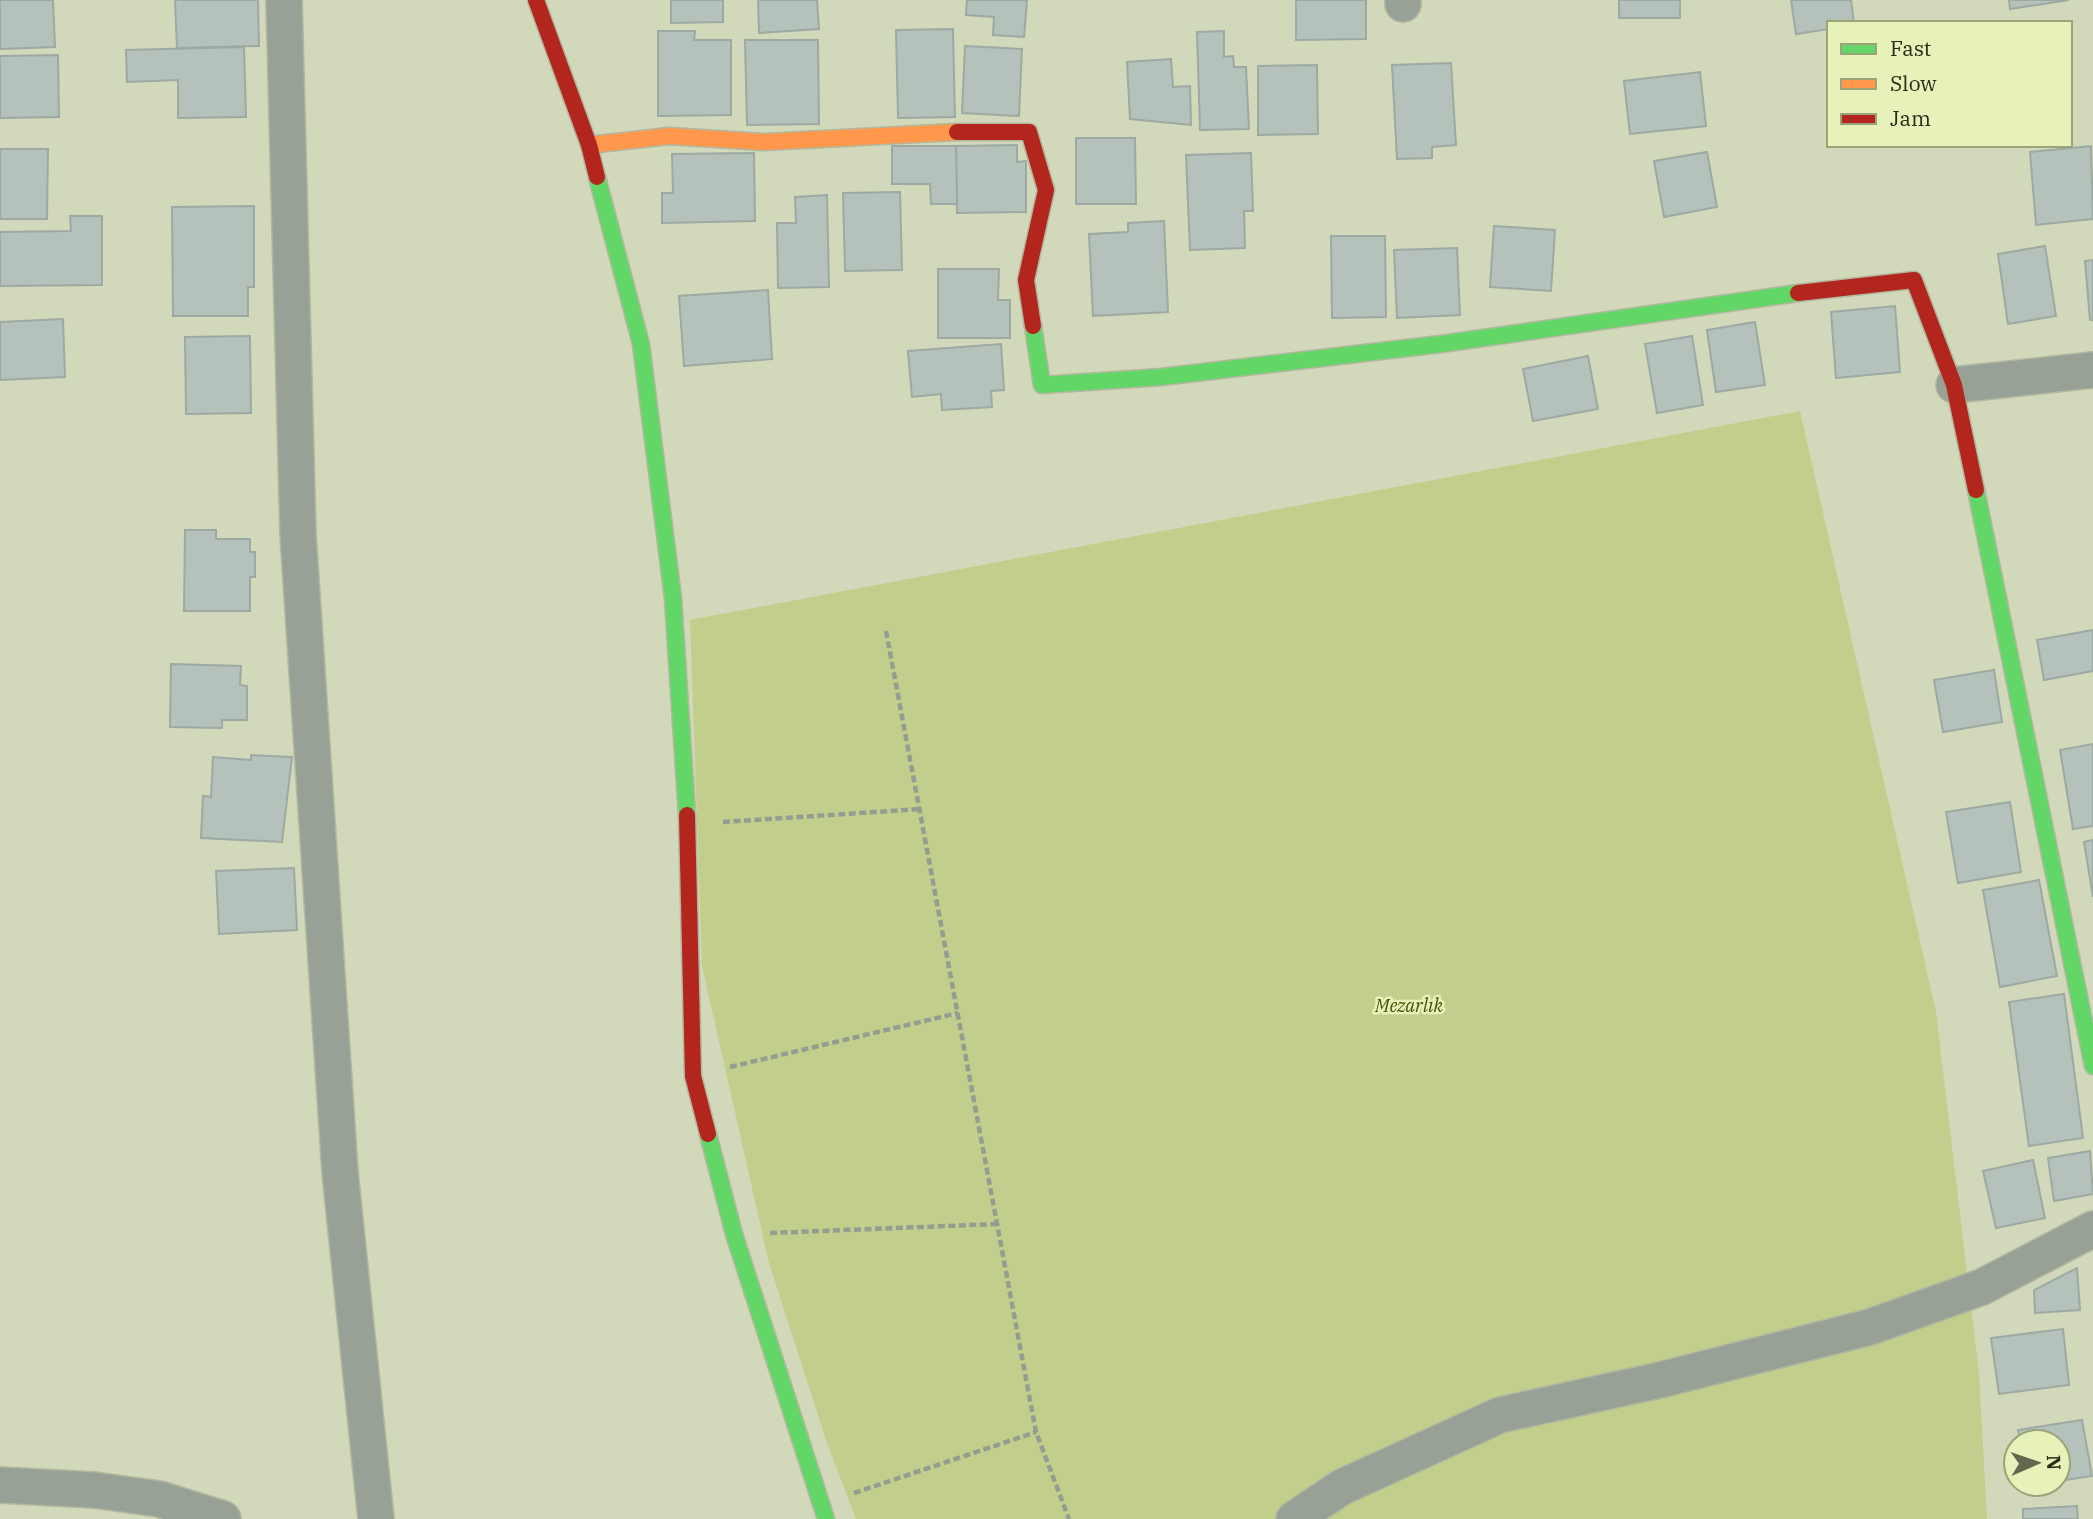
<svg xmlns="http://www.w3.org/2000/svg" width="2093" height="1519" viewBox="0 0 2093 1519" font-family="'IBM Plex Serif',serif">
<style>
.green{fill:#c2ce8b}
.building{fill:#b5c2bb;stroke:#9da9a2;stroke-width:2}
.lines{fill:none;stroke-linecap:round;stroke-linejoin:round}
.street-casing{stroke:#b2b79f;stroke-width:38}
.fast-casing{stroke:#b2b79f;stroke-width:19}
.slow-casing{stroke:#b2b79f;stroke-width:19}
.jam-casing{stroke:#b2b79f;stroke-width:19}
.path{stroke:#969c90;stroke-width:4.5;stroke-dasharray:7 3.5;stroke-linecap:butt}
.street{stroke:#98a196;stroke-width:35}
.fast{stroke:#63d668;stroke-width:16}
.slow{stroke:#ff974d;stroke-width:16}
.jam{stroke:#b3261e;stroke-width:16}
.labels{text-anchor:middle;stroke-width:5;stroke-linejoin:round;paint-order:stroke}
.park-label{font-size:18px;font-style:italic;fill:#475000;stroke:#e7f2ba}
</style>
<rect width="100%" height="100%" fill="#d2d8ba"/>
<!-- green -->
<polygon class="green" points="1800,411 1936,1012 1979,1374 1987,1519 856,1519 827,1443 769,1263 702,966 690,620"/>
<!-- building -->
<g class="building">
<polygon points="0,0 53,0 55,47 0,49"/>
<polygon points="175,0 258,0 259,46 177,48"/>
<polygon points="671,0 723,0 723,22 671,23"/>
<polygon points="758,0 817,0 819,29 759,33"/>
<polygon points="967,0 1027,0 1024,37 993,35 994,17 966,15"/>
<polygon points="1296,0 1366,0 1366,39 1296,40"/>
<rect x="1619" y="0" width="61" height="18"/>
<polygon points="1791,0 1851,0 1854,23 1829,23 1829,29 1796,34"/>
<polygon points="2009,0 2069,0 2010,9"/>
<polygon points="953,29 955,117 898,118 896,30"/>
<polygon points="658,31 695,31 694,40 731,40 731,115 658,116"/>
<polygon points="1224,31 1224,57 1233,56 1234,67 1246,67 1249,129 1200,130 1197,32"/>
<polygon points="745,40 818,40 819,124 747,125"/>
<polygon points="965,46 1022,49 1019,116 962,113"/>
<polygon points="244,47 246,117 178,118 178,80 127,82 126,50"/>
<polygon points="58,55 59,117 0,118 0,56"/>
<polygon points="1171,59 1173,87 1190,86 1191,125 1130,119 1127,62"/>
<polygon points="1451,63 1456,145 1432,147 1432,158 1397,159 1392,65"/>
<polygon points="1317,65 1318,134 1258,135 1258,66"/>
<polygon points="1700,72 1706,126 1630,134 1624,81"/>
<polygon points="1076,138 1135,138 1136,204 1076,204"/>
<polygon points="1017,145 1017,162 1026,161 1026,212 957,213 956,146"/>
<polygon points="892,146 956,146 957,204 931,204 930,184 892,184"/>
<polygon points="2091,146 2093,219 2036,225 2030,152"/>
<polygon points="0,149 48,149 47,219 0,219"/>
<polygon points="1707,152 1717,207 1664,217 1654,161"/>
<polygon points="754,153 755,221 662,223 662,193 673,193 672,154"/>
<polygon points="1251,153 1253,211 1244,211 1245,248 1190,250 1186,155"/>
<polygon points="900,192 902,270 845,271 843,193"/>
<polygon points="827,195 829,287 778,288 777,223 796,223 795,197"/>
<polygon points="254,206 254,287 248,287 248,316 173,316 172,207"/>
<polygon points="70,216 102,216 102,285 0,286 0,232 71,231"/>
<polygon points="1164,221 1168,312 1093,316 1089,234 1128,232 1128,223"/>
<polygon points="1494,226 1555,230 1551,291 1490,287"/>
<polygon points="1331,236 1385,236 1386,317 1332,318"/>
<polygon points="2045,246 2056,316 2008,324 1998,254"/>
<polygon points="1457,248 1460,315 1397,318 1394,250"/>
<polygon points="2093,260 2093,320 2090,320 2085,261"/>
<polygon points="938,269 999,269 998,300 1010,300 1010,338 938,338"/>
<polygon points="768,290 772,359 684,366 679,296"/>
<polygon points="1895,306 1900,372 1836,378 1831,312"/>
<polygon points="63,319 65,377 0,380 0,322"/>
<polygon points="1755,322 1765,385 1716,392 1707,330"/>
<polygon points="250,336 251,413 186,414 185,337"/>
<polygon points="1692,336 1703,405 1657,413 1645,344"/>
<polygon points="1001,344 1004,390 991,391 992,407 942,410 941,394 912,397 908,351"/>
<polygon points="1588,356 1598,409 1533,421 1523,369"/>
<polygon points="185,530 216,530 216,539 250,539 250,552 255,552 255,577 250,577 250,611 184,611"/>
<polygon points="2093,630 2093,671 2044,680 2037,640"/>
<polygon points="171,664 241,666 240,685 247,686 247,720 222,720 222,728 170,727"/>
<polygon points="1994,670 2002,722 1943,732 1934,680"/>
<polygon points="2093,744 2093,826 2073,829 2060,750"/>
<polygon points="251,755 292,757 282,842 201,838 203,796 211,797 213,757 251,760"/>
<polygon points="2010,802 2021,872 1958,883 1946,812"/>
<polygon points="2093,840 2093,897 2084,842"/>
<polygon points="294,868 297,930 219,934 216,871"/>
<polygon points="2039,880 2057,976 2000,987 1983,890"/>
<polygon points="2064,994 2083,1138 2029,1146 2009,1002"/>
<polygon points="2090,1151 2093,1194 2054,1201 2048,1158"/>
<polygon points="2033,1160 2045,1218 1996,1228 1983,1171"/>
<polygon points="2077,1268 2080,1310 2035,1313 2034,1290"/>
<polygon points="2063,1329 2069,1385 1999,1394 1991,1338"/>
<polygon points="2082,1420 2092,1476 2058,1481 2058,1442 2020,1442 2018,1430"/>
<polygon points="2077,1506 2078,1519 2023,1519 2023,1509"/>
</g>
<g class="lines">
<!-- street casing -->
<g class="street-casing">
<g id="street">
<polyline points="284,0 298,534 340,1172 376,1519"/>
<polyline points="1403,4 1403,0"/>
<polyline points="1954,385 2093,370"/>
<polyline points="0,1485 94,1490 159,1499 223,1519"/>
<polyline points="1294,1519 1342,1487 1500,1415 1660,1380 1870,1327 1982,1287 2093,1229"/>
</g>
</g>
<!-- fast casing -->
<g class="fast-casing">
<g id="fast">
<polyline points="597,177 641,344 673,598 687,815"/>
<polyline points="1033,326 1042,385 1161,377 1441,344 1798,293"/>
<polyline points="1976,490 2093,1066"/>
<polyline points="708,1134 734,1234 826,1519"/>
</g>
</g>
<!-- slow casing -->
<g class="slow-casing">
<polyline id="slow" points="589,145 669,136 765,142 957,132"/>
</g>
<!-- jam casing -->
<g class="jam-casing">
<g id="jam">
<polyline points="536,0 589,145 597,177"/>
<polyline points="957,132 1029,132 1046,190 1026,280 1033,326"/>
<polyline points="1798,293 1914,280 1954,385 1976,490"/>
<polyline points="687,815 693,1076 708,1134"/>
</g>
</g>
<!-- path -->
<g class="path">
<polyline points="886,631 1036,1432 1069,1519"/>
<polyline points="723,822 921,809"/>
<polyline points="730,1067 958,1013"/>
<polyline points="770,1233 997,1224"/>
<polyline points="854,1493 1036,1432"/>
</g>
<!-- street -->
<use href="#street" class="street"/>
<!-- fast -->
<use href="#fast" class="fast"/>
<!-- slow -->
<use href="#slow" class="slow"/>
<!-- jam -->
<use href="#jam" class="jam"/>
</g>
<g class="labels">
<!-- park labels -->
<g class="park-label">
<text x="1409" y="1012">Mezarlık</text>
</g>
</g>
<!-- legend -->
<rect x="1827" y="21" width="245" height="126" fill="#e7f2ba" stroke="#9ba378" stroke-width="2"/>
<rect x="1841" y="44" width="35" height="10" fill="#63d668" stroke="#9ba378" stroke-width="2"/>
<text x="1890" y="56" font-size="21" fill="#282c16">Fast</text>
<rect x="1841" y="79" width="35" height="10" fill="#ff974d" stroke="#9ba378" stroke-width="2"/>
<text x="1890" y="91" font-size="21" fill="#282c16">Slow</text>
<rect x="1841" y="114" width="35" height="10" fill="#b3261e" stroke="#9ba378" stroke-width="2"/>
<text x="1890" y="126" font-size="21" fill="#282c16">Jam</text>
<!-- north arrow -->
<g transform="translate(2037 1463) rotate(88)"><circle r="33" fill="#e7f2ba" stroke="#9ba378" stroke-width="2"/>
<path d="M0-5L12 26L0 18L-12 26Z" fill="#64684f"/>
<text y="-10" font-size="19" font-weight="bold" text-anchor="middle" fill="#282c16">N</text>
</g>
</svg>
